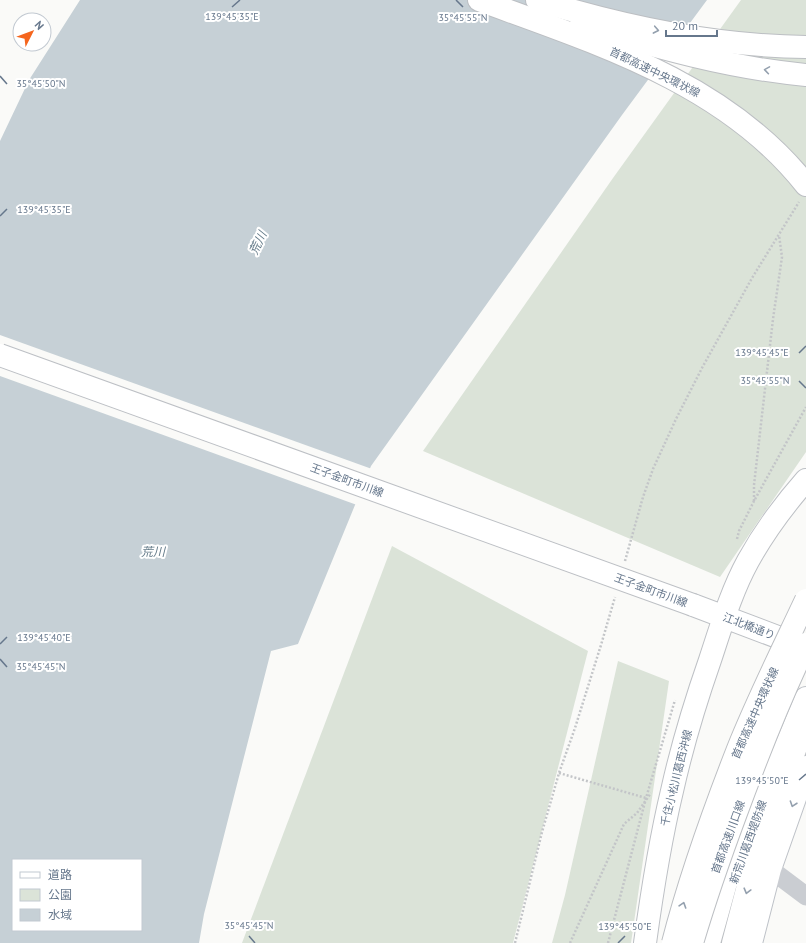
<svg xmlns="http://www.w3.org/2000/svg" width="806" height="943" viewBox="0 0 806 943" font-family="'PT Sans','Noto Sans JP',sans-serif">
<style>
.green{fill:#dbe3d8}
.water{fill:#c6d0d6;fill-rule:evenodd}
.pier{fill:#fafaf8}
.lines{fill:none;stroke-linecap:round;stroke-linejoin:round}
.secondary-casing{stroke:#bec2c8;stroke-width:24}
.primary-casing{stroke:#bdc0c5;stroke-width:24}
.highway-casing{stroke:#bcbfc3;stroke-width:24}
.path{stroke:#c3c5c8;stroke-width:2.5;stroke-dasharray:2 2;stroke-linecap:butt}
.street{stroke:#cacdd2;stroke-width:19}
.secondary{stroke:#fff;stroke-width:22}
.primary{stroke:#fff;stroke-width:22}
.highway{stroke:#fff;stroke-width:22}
.primary-bridge-casing{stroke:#bdc0c5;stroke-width:24;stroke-linecap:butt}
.highway-bridge-casing{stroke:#bcbfc3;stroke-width:24;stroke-linecap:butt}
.primary-bridge{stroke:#fff;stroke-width:22}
.highway-bridge{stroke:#fff;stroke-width:22}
.oneway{stroke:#94a0ae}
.ticks{fill:none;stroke:#66778c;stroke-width:1.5}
.labels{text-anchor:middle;stroke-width:4;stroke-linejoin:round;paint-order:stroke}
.street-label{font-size:11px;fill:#66778c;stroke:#fff}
.water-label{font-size:12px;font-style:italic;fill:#627987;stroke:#fff}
.ticks-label{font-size:10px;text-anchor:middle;fill:#66778c;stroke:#fff;stroke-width:4;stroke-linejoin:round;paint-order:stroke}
</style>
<rect width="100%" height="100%" fill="#fafaf8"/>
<!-- green -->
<g class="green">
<polygon points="741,0 806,0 806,452 720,577 423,451 613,178"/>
<polygon points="392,546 588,651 513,943 242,943"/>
<polygon points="618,661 669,681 631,943 552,943 565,895"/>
</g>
<!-- water -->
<path class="water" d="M80,0h627l-85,115 -251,351 -73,178 -27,7 -67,263 -5,29h-199v-802l29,-61zM13,860h128v70h-128z"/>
<!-- pier -->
<polygon class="pier" points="0,335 372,469 357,505 0,376"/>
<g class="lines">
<!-- secondary casing -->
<g class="secondary-casing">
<g id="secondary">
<polyline points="757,815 806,698"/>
<polyline points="751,943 770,869 806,767"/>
</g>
</g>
<!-- primary casing -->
<g class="primary-casing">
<g id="primary">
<polyline points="693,605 804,647"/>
<path d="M645,943c7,-51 15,-102 27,-152 10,-45 23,-88 38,-131 11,-33 21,-68 38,-99 16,-29 36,-56 58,-81"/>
</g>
</g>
<!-- highway casing -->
<g class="highway-casing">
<g id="highway">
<path d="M479,0c117,43 247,83 327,185"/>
<path d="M537,0c87,27 178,46 269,47"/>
<path d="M581,24c73,23 149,44 225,51"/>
<polyline points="709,943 734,854 758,783"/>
<polyline points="733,943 754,863 781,785 806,722"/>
</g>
</g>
<!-- path -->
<g class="path">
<polyline points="754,501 754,485 773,319 782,257 779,235"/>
<polyline points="737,539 739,531 754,501 806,407"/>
<polyline points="625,561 643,497 653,469 676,419 702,368 752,278 799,202"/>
<polyline points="559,773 646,798"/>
<polyline points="515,943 542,832 559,773 575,728 601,645 615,597"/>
<polyline points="570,943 624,824 637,813 651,793"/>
<polyline points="608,943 646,798 675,700"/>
</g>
<!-- street -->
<polyline class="street" points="770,869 806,896"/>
<!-- secondary -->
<use href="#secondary" class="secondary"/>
<!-- primary -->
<use href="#primary" class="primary"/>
<!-- highway -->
<use href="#highway" class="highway"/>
<!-- primary-bridge casing -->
<g class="primary-bridge-casing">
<polyline id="primary-bridge" points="0,355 693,605"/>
</g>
<!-- highway-bridge casing -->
<g class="highway-bridge-casing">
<g id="highway-bridge">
<path d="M673,943c17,-66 40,-130 65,-194 20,-50 45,-100 68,-149"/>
<path d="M692,943c13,-44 28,-87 44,-130 21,-57 43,-114 70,-169"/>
</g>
</g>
<!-- primary-bridge -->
<use href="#primary-bridge" class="primary-bridge"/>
<!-- highway-bridge -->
<use href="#highway-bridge" class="highway-bridge"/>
</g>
<!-- one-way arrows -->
<defs><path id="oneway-chevron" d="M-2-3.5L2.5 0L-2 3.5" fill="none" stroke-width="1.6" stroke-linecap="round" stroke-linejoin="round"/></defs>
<g class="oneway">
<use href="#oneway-chevron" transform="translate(656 30) rotate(11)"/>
<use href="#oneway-chevron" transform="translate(767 70) rotate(-171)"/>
<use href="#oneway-chevron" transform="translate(793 804) rotate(109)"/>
<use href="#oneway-chevron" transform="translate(747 891) rotate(105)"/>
<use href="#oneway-chevron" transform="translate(683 905) rotate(-72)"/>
</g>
<!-- ticks -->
<path class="ticks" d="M456,0l7,7M232,7l8,-7M0,76l7,8M0,216l7,-7M799,353l7,-7M799,381l7,7M0,644l7,-7M0,659l7,8M799,780l7,-6M249,936l6,7M618,943l7,-7"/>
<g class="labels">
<!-- street labels -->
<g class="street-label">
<text transform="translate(655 72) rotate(26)" y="4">首都高速中央環状線</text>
<text transform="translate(347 480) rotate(20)" y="4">王子金町市川線</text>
<text transform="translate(651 590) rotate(20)" y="4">王子金町市川線</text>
<text transform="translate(749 626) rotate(21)" y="4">江北橋通り</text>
<text transform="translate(755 713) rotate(-66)" y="4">首都高速中央環状線</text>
<text transform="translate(676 778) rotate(-76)" y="4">千住小松川葛西沖線</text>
<text transform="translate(728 837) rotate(-70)" y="4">首都高速川口線</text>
<text transform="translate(748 842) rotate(-70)" y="4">新荒川葛西堤防線</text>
</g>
<!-- water labels -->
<g class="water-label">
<text transform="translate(258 243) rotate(-65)" y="4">荒川</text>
<text x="153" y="556">荒川</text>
</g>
</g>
<g class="ticks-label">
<text x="232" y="20">139°45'35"E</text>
<text x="463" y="21">35°45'55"N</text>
<text x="41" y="87">35°45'50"N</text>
<text x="44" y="213">139°45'35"E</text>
<text x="762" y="356">139°45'45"E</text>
<text x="765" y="384">35°45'55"N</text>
<text x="44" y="641">139°45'40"E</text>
<text x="41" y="670">35°45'45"N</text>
<text x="762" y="784">139°45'50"E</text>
<text x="249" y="929">35°45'45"N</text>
<text x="625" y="930">139°45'50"E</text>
</g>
<!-- legend -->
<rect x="12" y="859" width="130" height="72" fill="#ffffff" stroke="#c2c9d1"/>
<rect x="20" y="872" width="20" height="6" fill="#ffffff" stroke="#c2c9d1"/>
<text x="48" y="879" font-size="12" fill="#66778c">道路</text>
<rect x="20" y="889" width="20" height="12" fill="#dbe3d8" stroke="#c2c9d1"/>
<text x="48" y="899" font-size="12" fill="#66778c">公園</text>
<rect x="20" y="909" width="20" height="12" fill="#c6d0d6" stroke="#c2c9d1"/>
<text x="48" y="919" font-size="12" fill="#66778c">水域</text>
<!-- north arrow -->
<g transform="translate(32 32) rotate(48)"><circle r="19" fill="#ffffff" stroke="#c2c9d1"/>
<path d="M0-3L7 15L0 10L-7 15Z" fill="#f5651d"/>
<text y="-6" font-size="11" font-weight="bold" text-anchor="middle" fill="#66778c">N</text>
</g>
<!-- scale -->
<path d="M666 30v6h51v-6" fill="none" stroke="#66778c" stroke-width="2"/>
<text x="672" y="30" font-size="12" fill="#66778c" stroke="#ffffff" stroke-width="3" paint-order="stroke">20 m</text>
</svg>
